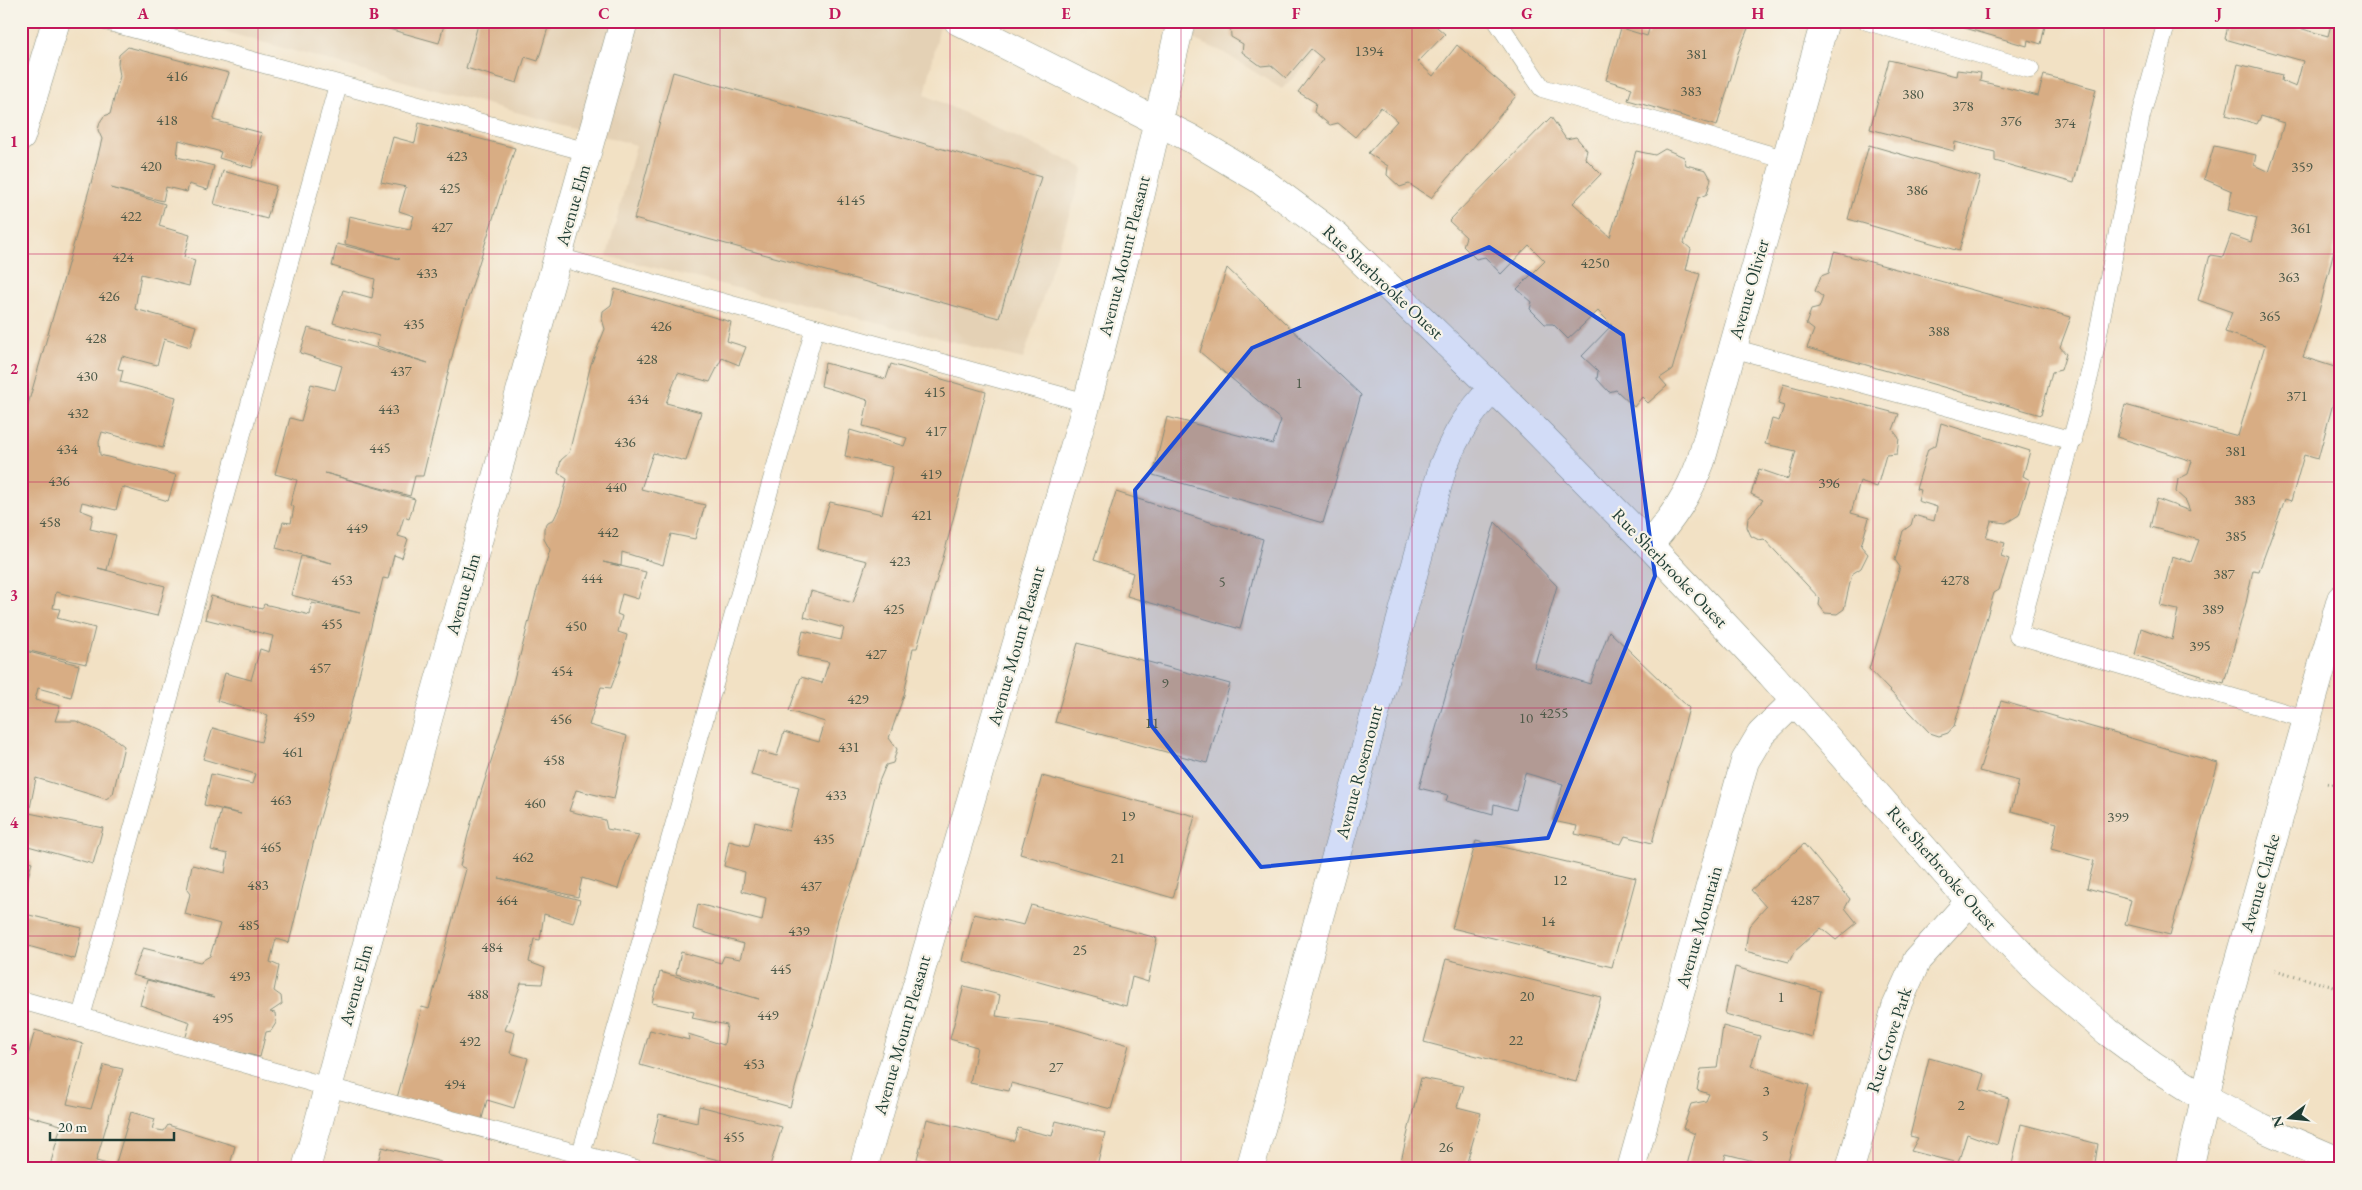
<svg xmlns="http://www.w3.org/2000/svg" width="2362" height="1190" viewBox="0 0 2362 1190" font-family="'EB Garamond',serif">
<style>
.built{fill:#e4d1b5}
.building{fill:#d8ad84}
.lines{fill:none;stroke-linecap:round;stroke-linejoin:round}
.lane-casing{stroke:#888f7c;stroke-width:19}
.street-casing{stroke:#888f7c;stroke-width:29}
.primary-casing{stroke:#888f7c;stroke-width:29}
.path{stroke:#888f7c;stroke-width:3;stroke-dasharray:1 4;stroke-linecap:butt}
.lane{stroke:#fff;stroke-width:18}
.street{stroke:#fff;stroke-width:28}
.primary{stroke:#fff;stroke-width:28}
.marked{fill:#1d4ed8;fill-opacity:0.2;stroke:#1d4ed8;stroke-width:4;stroke-linejoin:round}
.grid{fill:none;stroke:#c2185b;stroke-width:1;stroke-opacity:0.55}
.labels{text-anchor:middle;stroke-width:4.5;stroke-linejoin:round;paint-order:stroke}
.number-label{font-size:15px;fill:#4d5948}
.street-label{font-size:18px;fill:#1f3d34;stroke:#f7f3e8}
.neatline{fill:none;stroke:#c2185b;stroke-width:2}
.grid-label{font-size:16px;text-anchor:middle;font-weight:bold;fill:#c2185b}
</style>
<rect width="100%" height="100%" fill="#f7f3e8"/>
<filter id="ink" filterUnits="userSpaceOnUse"><feTurbulence type="fractalNoise" baseFrequency=".02" numOctaves="2"/><feDisplacementMap in="SourceGraphic" scale="10" xChannelSelector="R" yChannelSelector="G"/><feConvolveMatrix kernelMatrix="1 2 1 2 8 2 1 2 1" color-interpolation-filters="sRGB"/></filter>
<filter id="wash" filterUnits="userSpaceOnUse"><feTurbulence type="fractalNoise" baseFrequency=".0096" numOctaves="4" result="noise"/><feDisplacementMap in="SourceGraphic" scale="20" xChannelSelector="R" yChannelSelector="G"/><feGaussianBlur stdDeviation="1.12" result="paint"/><feColorMatrix in="noise" values="0 0 0 0 0 0 0 0 0 0 0 0 0 0 0 0 0 1.4 0 .05"/><feComposite in="paint" operator="in"/></filter>
<g filter="url(#wash)">
<rect width="100%" height="100%" fill="#f2e1c4"/>
<!-- built -->
<g class="built">
<polygon points="185,21 941,21 925,95 1084,168 1023,359 607,256 636,145"/>
<polygon points="1149,21 1348,21 1282,89 1221,51"/>
</g>
<g id="blocks">
<!-- building -->
<g class="building">
<polygon points="360,21 445,21 439,43"/>
<polygon points="479,21 550,21 538,61 525,57 517,83 466,68"/>
<polygon points="1230,21 1430,21 1445,34 1418,62 1433,76 1457,45 1516,96 1431,198 1409,184 1400,187 1387,175 1388,166 1368,153 1397,121 1381,107 1355,137 1338,123 1330,125 1314,112 1316,103 1298,92 1323,59 1311,49 1286,78 1271,65 1261,66 1242,52 1243,44 1231,37"/>
<polygon points="1636,21 1751,21 1738,53 1717,126 1628,100 1632,88 1606,80 1621,28 1647,36 1650,26"/>
<polygon points="1941,21 2046,21 2041,44 2028,40 2027,46"/>
<polygon points="2229,21 2282,21 2281,23 2328,36 2332,21 2341,21 2341,222 2319,311 2303,357 2341,369 2341,374 2318,459 2304,455 2291,501 2285,499 2259,571 2253,570 2246,603 2224,683 2135,655 2141,628 2172,640 2178,610 2160,606 2172,556 2191,562 2199,540 2150,527 2157,499 2190,511 2186,501 2176,492 2178,479 2188,474 2192,461 2117,437 2125,405 2238,436 2265,345 2225,332 2232,312 2198,300 2210,255 2223,257 2231,235 2251,242 2257,218 2228,210 2232,191 2204,179 2214,146 2256,155 2254,165 2269,172 2277,148 2284,123 2261,116 2257,124 2226,115 2238,64 2282,75 2281,81 2296,87 2303,61 2225,39"/>
<polygon points="128,47 229,73 213,120 262,133 252,168 219,158 221,152 179,140 177,157 214,166 208,190 189,184 187,192 166,187 163,201 111,188 165,204 159,226 190,235 184,257 195,260 189,286 141,274 135,309 196,326 190,347 164,339 157,365 122,356 118,369 123,370 120,382 176,397 163,448 102,432 99,442 100,455 176,475 168,501 122,487 116,510 82,502 80,510 93,515 90,529 116,535 107,570 98,568 165,586 157,616 56,592 53,608 60,609 57,618 95,628 86,664 21,649 21,429 91,183 102,139 98,130 100,122 104,116 110,114 120,76 118,64 119,55"/>
<polygon points="1889,60 1956,76 1957,70 1981,73 1980,81 2038,96 2044,75 2096,89 2074,183 1995,161 1995,152 1955,142 1954,151 1870,129"/>
<polygon points="673,72 1041,177 999,318 634,219"/>
<polygon points="1551,117 1566,139 1576,137 1587,150 1585,158 1601,174 1573,203 1610,237 1636,151 1655,155 1665,149 1684,157 1686,165 1706,170 1711,179 1707,194 1698,198 1684,243 1691,249 1686,270 1700,274 1672,370 1660,378 1667,386 1648,403 1642,397 1634,407 1616,390 1609,392 1597,379 1598,371 1582,356 1612,325 1598,311 1568,339 1553,324 1545,324 1530,309 1532,302 1517,289 1545,261 1529,245 1501,274 1485,257 1476,259 1463,246 1466,237 1449,221"/>
<polygon points="419,123 515,148 460,324 423,476 415,476 410,496 325,473 415,499 409,519 404,517 398,536 408,539 402,558 394,555 388,579 383,578 351,708 316,832 289,943 276,939 270,962 279,966 274,991 281,996 282,1004 270,1012 275,1013 276,1023 271,1031 266,1032 260,1057 185,1040 190,1022 140,1005 147,980 215,997 132,975 143,948 200,962 210,956 220,924 185,914 190,894 187,890 192,865 225,873 228,854 211,850 221,810 241,814 204,805 211,774 252,784 255,774 203,759 213,728 261,742 268,715 217,701 225,673 251,680 260,649 269,652 273,636 205,619 211,596 262,609 264,604 310,615 312,603 360,613 291,595 301,556 332,563 276,548 283,522 291,523 294,507 290,505 297,480 275,474 290,418 301,421 311,384 335,390 342,366 300,353 308,328 428,363 377,346 379,336 333,323 343,290 372,298 375,279 332,266 337,244 400,259 345,244 349,216 410,229 414,216 399,211 406,187 381,182 393,137 415,143"/>
<polygon points="1869,145 1980,177 1959,251 1848,219"/>
<polygon points="223,171 276,186 267,219 214,204"/>
<polygon points="1834,252 2071,317 2060,347 2066,354 2061,370 2052,372 2041,415 1807,348 1814,330 1806,324 1811,310 1819,308 1823,297 1815,291 1821,276 1829,273"/>
<polygon points="1227,268 1361,395 1323,523 1153,475 1167,417 1273,444 1281,420 1200,352"/>
<polygon points="615,289 731,322 727,341 746,347 739,365 722,358 710,382 678,373 666,403 701,412 686,461 653,453 641,489 705,505 695,539 671,534 663,565 622,552 621,566 603,562 646,572 638,599 622,594 617,614 622,616 618,632 627,635 620,664 611,688 601,687 589,725 627,736 614,799 576,790 569,811 605,820 607,829 639,835 626,863 618,889 582,878 578,897 499,878 580,900 573,923 544,914 540,940 534,939 529,962 545,968 542,984 521,983 505,1030 515,1033 510,1053 528,1058 514,1108 487,1100 481,1122 397,1098 422,1007 429,1009 466,869 460,866 471,823 501,730 536,593 550,550 544,539 544,528 548,522 554,519 561,504 567,479 558,473 561,460 569,453 591,364 605,329 602,319 603,311 611,305"/>
<polygon points="825,363 886,379 891,364 986,392 943,558 917,648 913,648 904,695 889,738 897,749 893,763 886,765 878,784 855,875 838,919 828,968 790,1107 640,1065 650,1030 689,1040 688,1034 724,1045 727,1025 692,1018 694,1012 652,1003 660,972 759,999 676,974 681,952 721,963 724,956 740,959 744,944 693,929 698,904 762,921 766,898 742,891 745,872 724,866 729,841 749,846 755,822 789,831 799,787 751,775 758,751 777,756 784,732 819,742 825,722 789,711 801,677 822,683 829,662 797,656 803,631 841,640 844,628 804,617 811,591 853,603 867,561 818,549 822,526 830,502 882,514 893,467 845,456 850,430 904,446 907,438 863,426 868,400 821,386"/>
<polygon points="1783,384 1899,414 1893,430 1899,438 1897,454 1886,455 1877,487 1860,481 1851,513 1869,518 1861,546 1868,554 1861,568 1852,574 1844,609 1837,614 1825,613 1819,605 1820,599 1764,539 1759,540 1751,536 1747,527 1748,518 1763,500 1751,494 1759,469 1788,479 1796,451 1765,444 1772,419 1779,421 1784,406 1778,404"/>
<polygon points="1941,423 2030,451 2023,476 2030,480 2019,515 2006,523 1991,521 1986,538 2005,543 2001,556 2009,559 1999,590 1994,593 1954,726 1948,733 1939,736 1930,733 1869,669 1900,567 1895,560 1903,531 1911,525 1914,515 1934,521 1937,507 1918,501 1921,490 1916,489 1928,449 1936,445"/>
<polygon points="1116,492 1263,539 1240,629 1127,596 1133,573 1094,560"/>
<polygon points="1495,522 1557,586 1534,667 1590,684 1609,631 1689,708 1652,843 1625,836 1621,844 1575,834 1577,826 1553,821 1563,784 1525,773 1516,810 1494,804 1493,814 1446,801 1448,795 1419,788"/>
<polygon points="1078,643 1230,684 1207,763 1055,722"/>
<polygon points="21,650 79,665 71,697 38,688 35,700 60,706 55,721 76,721 114,738 124,746 113,794 106,799 36,778 29,813 103,828 93,864 21,844"/>
<polygon points="2001,701 2218,763 2170,935 2125,924 2131,900 2087,888 2094,861 2051,849 2057,823 2011,811 2019,781 1979,771"/>
<polygon points="1042,776 1195,816 1173,898 1020,854"/>
<polygon points="1476,841 1636,878 1612,967 1452,928"/>
<polygon points="1804,844 1850,899 1845,908 1857,923 1836,940 1821,928 1794,952 1789,962 1745,951 1749,926 1766,907 1751,890"/>
<polygon points="21,859 32,862 22,901 21,901"/>
<polygon points="1031,905 1157,938 1148,982 1132,977 1126,1006 963,961 974,914 1024,925"/>
<polygon points="21,913 82,928 75,959 21,944"/>
<polygon points="1446,959 1601,997 1576,1082 1424,1042"/>
<polygon points="1735,967 1821,991 1812,1037 1725,1014"/>
<polygon points="964,986 1000,995 996,1016 1059,1025 1129,1045 1111,1109 1011,1083 1009,1091 970,1083 977,1047 950,1039"/>
<polygon points="1723,1026 1760,1036 1751,1066 1809,1085 1786,1169 1726,1154 1722,1169 1686,1169 1695,1134 1683,1128 1691,1104 1706,1101 1709,1094 1697,1090 1701,1069 1717,1068"/>
<polygon points="21,1030 28,1032 22,1055 21,1054"/>
<polygon points="35,1030 83,1044 67,1104 91,1109 104,1065 123,1069 96,1161 115,1166 131,1112 155,1119 152,1129 164,1131 168,1125 235,1146 229,1169 44,1169 45,1165 50,1166 61,1125 21,1114 21,1081"/>
<polygon points="1929,1058 1985,1074 1980,1090 2009,1098 1997,1145 1967,1134 1958,1163 1911,1151 1918,1138 1910,1136"/>
<polygon points="1421,1078 1464,1086 1457,1107 1481,1113 1467,1162 1473,1163 1472,1169 1399,1169"/>
<polygon points="699,1106 782,1127 769,1169 754,1169 652,1143 659,1114 697,1123"/>
<polygon points="927,1119 1014,1141 1018,1128 1052,1136 1056,1121 1105,1133 1096,1169 956,1169 917,1159"/>
<polygon points="2021,1124 2098,1144 2094,1169 2011,1169"/>
<polygon points="382,1147 441,1162 440,1169 376,1169"/>
</g>
</g>
</g>
<g filter="url(#ink)">
<use href="#blocks" fill-opacity="0" stroke="#888f7c" stroke-width="1"/>
<g class="lines">
<!-- lane casing -->
<g class="lane-casing">
<g id="lane">
<polyline points="106,21 588,152"/>
<polyline points="1497,21 1542,88 1787,160"/>
<polyline points="1867,21 2030,69"/>
<polyline points="2167,21 2141,116 2091,369 2018,635 2306,719"/>
<polyline points="558,257 1087,403"/>
<polyline points="1732,348 2073,441"/>
<polyline points="21,1000 328,1087 636,1169"/>
<polyline points="81,1017 338,85"/>
<polyline points="581,1154 815,328"/>
</g>
</g>
<!-- street casing -->
<g class="street-casing">
<g id="street">
<polyline points="21,137 56,21"/>
<path d="M1649,545c23,-26 40,-51 52,-84l124,-440"/>
<polyline points="306,1169 420,748 624,21"/>
<polyline points="863,1169 1087,403 1138,206 1181,21"/>
<path d="M1250,1169l193,-703c14,-34 25,-51 50,-78"/>
<polyline points="1631,1169 1745,761 1761,734 1795,701"/>
<polyline points="1850,1169 1896,1007 1917,960 1970,901"/>
<polyline points="2189,1169 2225,1009 2341,599"/>
</g>
</g>
<!-- primary casing -->
<g class="primary-casing">
<polyline id="primary" points="958,21 1190,138 1259,179 1337,237 1524,418 1649,545 1771,674 1970,901 2041,975 2108,1032 2153,1065 2205,1098 2260,1127 2341,1162"/>
</g>
<!-- path -->
<g class="path">
<polyline points="2327,783 2341,786"/>
<polyline points="2275,970 2341,989"/>
</g>
<!-- lane -->
<use href="#lane" class="lane"/>
<!-- street -->
<use href="#street" class="street"/>
<!-- primary -->
<use href="#primary" class="primary"/>
</g>
</g>
<!-- marked area -->
<path class="marked" d="M1489,247l134,88 32,241 -107,262 -287,29 -110,-142 -16,-235 117,-142z"/>
<!-- grid -->
<path class="grid" d="M258,21v1148M489,21v1148M720,21v1148M950,21v1148M1181,21v1148M1412,21v1148M1642,21v1148M1873,21v1148M2104,21v1148M21,254h2320M21,482h2320M21,708h2320M21,936h2320"/>
<g class="labels">
<!-- number labels -->
<g class="number-label">
<text x="1369" y="56">1394</text>
<text x="1697" y="59">381</text>
<text x="177" y="81">416</text>
<text x="1691" y="96">383</text>
<text x="1913" y="99">380</text>
<text x="1963" y="111">378</text>
<text x="167" y="125">418</text>
<text x="2011" y="126">376</text>
<text x="2065" y="128">374</text>
<text x="457" y="161">423</text>
<text x="151" y="171">420</text>
<text x="2302" y="172">359</text>
<text x="450" y="193">425</text>
<text x="1917" y="195">386</text>
<text x="851" y="205">4145</text>
<text x="131" y="221">422</text>
<text x="442" y="232">427</text>
<text x="2301" y="233">361</text>
<text x="123" y="262">424</text>
<text x="1595" y="268">4250</text>
<text x="427" y="278">433</text>
<text x="2289" y="282">363</text>
<text x="109" y="301">426</text>
<text x="2270" y="321">365</text>
<text x="414" y="329">435</text>
<text x="661" y="331">426</text>
<text x="1939" y="336">388</text>
<text x="96" y="343">428</text>
<text x="647" y="364">428</text>
<text x="401" y="376">437</text>
<text x="87" y="381">430</text>
<text x="1299" y="388">1</text>
<text x="935" y="397">415</text>
<text x="2297" y="401">371</text>
<text x="638" y="404">434</text>
<text x="389" y="414">443</text>
<text x="78" y="418">432</text>
<text x="936" y="436">417</text>
<text x="625" y="447">436</text>
<text x="380" y="453">445</text>
<text x="67" y="454">434</text>
<text x="2236" y="456">381</text>
<text x="931" y="479">419</text>
<text x="59" y="486">436</text>
<text x="1829" y="488">396</text>
<text x="616" y="492">440</text>
<text x="2245" y="505">383</text>
<text x="922" y="520">421</text>
<text x="50" y="527">458</text>
<text x="357" y="533">449</text>
<text x="608" y="537">442</text>
<text x="2236" y="541">385</text>
<text x="900" y="566">423</text>
<text x="2224" y="579">387</text>
<text x="592" y="583">444</text>
<text x="342" y="585">453</text>
<text x="1955" y="585">4278</text>
<text x="1222" y="587">5</text>
<text x="894" y="614">425</text>
<text x="2213" y="614">389</text>
<text x="332" y="629">455</text>
<text x="576" y="631">450</text>
<text x="2200" y="651">395</text>
<text x="876" y="659">427</text>
<text x="320" y="673">457</text>
<text x="562" y="676">454</text>
<text x="1165" y="688">9</text>
<text x="858" y="704">429</text>
<text x="1554" y="718">4255</text>
<text x="304" y="722">459</text>
<text x="1526" y="723">10</text>
<text x="561" y="724">456</text>
<text x="1152" y="728">11</text>
<text x="849" y="752">431</text>
<text x="293" y="757">461</text>
<text x="554" y="765">458</text>
<text x="836" y="800">433</text>
<text x="281" y="805">463</text>
<text x="535" y="808">460</text>
<text x="1128" y="821">19</text>
<text x="2118" y="822">399</text>
<text x="824" y="844">435</text>
<text x="271" y="852">465</text>
<text x="523" y="862">462</text>
<text x="1118" y="863">21</text>
<text x="1560" y="885">12</text>
<text x="258" y="890">483</text>
<text x="811" y="891">437</text>
<text x="507" y="905">464</text>
<text x="1805" y="905">4287</text>
<text x="1548" y="926">14</text>
<text x="249" y="930">485</text>
<text x="799" y="936">439</text>
<text x="492" y="952">484</text>
<text x="1080" y="955">25</text>
<text x="781" y="974">445</text>
<text x="240" y="981">493</text>
<text x="478" y="999">488</text>
<text x="1527" y="1001">20</text>
<text x="1781" y="1002">1</text>
<text x="768" y="1020">449</text>
<text x="223" y="1023">495</text>
<text x="1516" y="1045">22</text>
<text x="470" y="1046">492</text>
<text x="754" y="1069">453</text>
<text x="1056" y="1072">27</text>
<text x="455" y="1089">494</text>
<text x="1766" y="1096">3</text>
<text x="1961" y="1110">2</text>
<text x="1765" y="1141">5</text>
<text x="734" y="1142">455</text>
<text x="1446" y="1152">26</text>
</g>
<!-- street labels -->
<g class="street-label">
<text transform="translate(573 205) rotate(-74)" y="6">Avenue Elm</text>
<text transform="translate(1124 256) rotate(-76)" y="6">Avenue Mount Pleasant</text>
<text transform="translate(1383 282) rotate(43)" y="6">Rue Sherbrooke Ouest</text>
<text transform="translate(1749 289) rotate(-74)" y="6">Avenue Olivier</text>
<text transform="translate(1670 568) rotate(46)" y="6">Rue Sherbrooke Ouest</text>
<text transform="translate(463 594) rotate(-74)" y="6">Avenue Elm</text>
<text transform="translate(1016 646) rotate(-74)" y="6">Avenue Mount Pleasant</text>
<text transform="translate(1359 772) rotate(-75)" y="6">Avenue Rosemount</text>
<text transform="translate(1942 868) rotate(49)" y="6">Rue Sherbrooke Ouest</text>
<text transform="translate(2260 883) rotate(-74)" y="6">Avenue Clarke</text>
<text transform="translate(1699 927) rotate(-74)" y="6">Avenue Mountain</text>
<text transform="translate(356 985) rotate(-75)" y="6">Avenue Elm</text>
<text transform="translate(902 1035) rotate(-74)" y="6">Avenue Mount Pleasant</text>
<text transform="translate(1889 1040) rotate(-72)" y="6">Rue Grove Park</text>
</g>
</g>
<!-- margin -->
<rect width="2362" height="1190" fill="none" stroke="#f7f3e8" stroke-width="55"/>
<!-- north arrow -->
<g transform="translate(2290 1118) rotate(254)" stroke="#f7f3e8" stroke-width="4" paint-order="stroke">
<path d="M0-4L9 19L0 12L-9 19Z" fill="#1f3d34"/>
<text y="-8" font-size="14" font-weight="bold" text-anchor="middle" fill="#1f3d34">N</text>
</g>
<!-- scale -->
<path d="M50 1132v8h124v-8" fill="none" stroke="#1f3d34" stroke-width="2.5"/>
<text x="58" y="1132" font-size="15" fill="#1f3d34" stroke="#f7f3e8" stroke-width="4" paint-order="stroke">20 m</text>
<rect x="28" y="28" width="2306" height="1134" class="neatline"/>
<g class="grid-label">
<text x="143" y="19">A</text>
<text x="374" y="19">B</text>
<text x="604" y="19">C</text>
<text x="835" y="19">D</text>
<text x="1066" y="19">E</text>
<text x="1296" y="19">F</text>
<text x="1527" y="19">G</text>
<text x="1758" y="19">H</text>
<text x="1988" y="19">I</text>
<text x="2219" y="19">J</text>
<text x="14" y="147">1</text>
<text x="14" y="374">2</text>
<text x="14" y="601">3</text>
<text x="14" y="828">4</text>
<text x="14" y="1055">5</text>
</g>
</svg>
